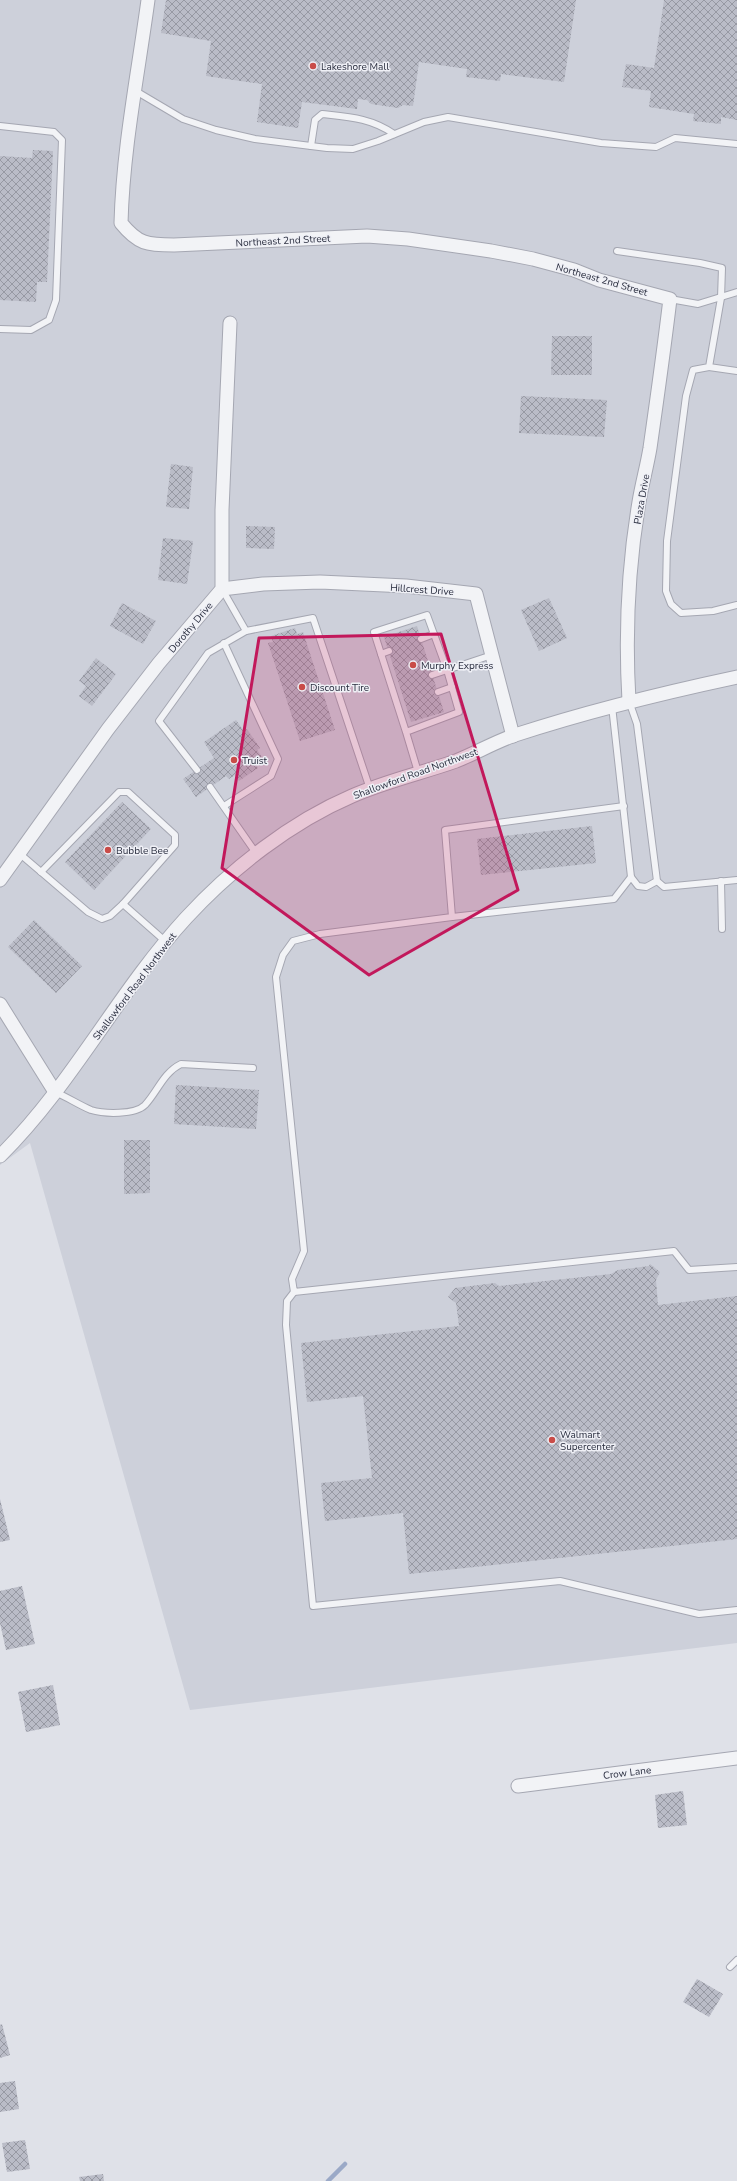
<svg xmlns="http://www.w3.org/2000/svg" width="737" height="2181" viewBox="0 0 737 2181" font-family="'Nunito Sans',sans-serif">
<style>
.built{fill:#cdd0da}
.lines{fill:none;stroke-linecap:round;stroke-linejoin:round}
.stream{stroke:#9ba9c7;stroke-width:4.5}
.building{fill:url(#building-cross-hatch)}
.service-casing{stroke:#a5a7b2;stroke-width:8}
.minor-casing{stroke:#a5a7b2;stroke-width:15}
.service{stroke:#f2f3f6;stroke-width:6}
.minor{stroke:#f2f3f6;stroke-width:13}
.marked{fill:#c2185b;fill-opacity:0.2;stroke:#c2185b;stroke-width:3;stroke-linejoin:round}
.poi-dot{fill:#c94c48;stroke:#eff0f6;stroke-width:1.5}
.labels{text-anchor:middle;stroke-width:3;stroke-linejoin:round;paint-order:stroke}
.poi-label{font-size:10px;fill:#292d3e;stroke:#eff0f6;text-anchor:start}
.street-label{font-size:10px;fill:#292d3e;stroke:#eff0f6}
</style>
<defs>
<pattern id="building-cross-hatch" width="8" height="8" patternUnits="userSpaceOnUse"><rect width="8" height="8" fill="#babcc7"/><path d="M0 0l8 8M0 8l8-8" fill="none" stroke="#9799a3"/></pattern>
</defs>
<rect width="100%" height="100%" fill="#dfe1e8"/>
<!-- built -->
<polygon class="built" points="0,0 737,0 737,1643 190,1710 30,1143 0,1165"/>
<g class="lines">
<!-- stream -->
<polyline class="stream" points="328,2181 345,2164"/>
</g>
<!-- building -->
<g class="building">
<polygon points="166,0 576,0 564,82 501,74 500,81 466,77 467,69 419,62 413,106 403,105 398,108 371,104 367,100 358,99 357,109 302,102 298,128 257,122 262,84 206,76 211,41 161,33"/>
<polygon points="664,0 737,0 737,120 721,117 721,124 693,121 694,114 649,107 651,91 622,87 626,64 654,68"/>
<polygon points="33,150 53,151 47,282 37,282 36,302 0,300 0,156 32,158"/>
<polygon points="552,336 592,336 592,375 551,375"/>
<polygon points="521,396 607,400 604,437 519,433"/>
<polygon points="171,464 193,467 189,509 166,507"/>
<polygon points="246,526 275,527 274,549 246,548"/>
<polygon points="163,538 193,541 187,584 158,580"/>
<polygon points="549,598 567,638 539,651 521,610"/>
<polygon points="122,603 156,621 143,644 110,626"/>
<polygon points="417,626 444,712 411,722 384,637"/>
<polygon points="295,628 297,634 303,632 335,730 300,741 268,643 273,642 271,636"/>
<polygon points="96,658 116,674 92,706 79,696 86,686 79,681"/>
<polygon points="236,720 244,731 247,729 260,748 257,750 262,757 254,762 258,768 239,781 235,775 229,779 226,776 196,797 183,779 214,758 204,742"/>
<polygon points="122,802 151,829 94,890 65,862"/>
<polygon points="592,826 596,863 481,875 477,839"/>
<polygon points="34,920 82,966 56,993 8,947"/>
<polygon points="176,1085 259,1090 256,1129 174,1124"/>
<polygon points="124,1140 150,1140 150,1193 124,1194"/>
<polygon points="650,1264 660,1272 656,1280 658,1305 737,1296 737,1539 409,1574 403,1513 325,1521 321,1483 372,1478 363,1396 307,1402 301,1343 459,1326 456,1303 448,1297 455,1288 495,1283 499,1286 611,1274 618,1270 649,1266"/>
<polygon points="0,1499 10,1540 0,1542"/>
<polygon points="22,1586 35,1644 6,1650 0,1623 0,1591"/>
<polygon points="53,1685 60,1725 26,1732 18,1692"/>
<polygon points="683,1791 687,1825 658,1828 655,1795"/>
<polygon points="697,1979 723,1994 709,2017 683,2002"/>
<polygon points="2,2024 10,2055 0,2058 0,2025"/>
<polygon points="15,2081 19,2109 0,2112 0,2083"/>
<polygon points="25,2140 30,2169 7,2172 2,2143"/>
<polygon points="103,2174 104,2181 80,2181 79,2177"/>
</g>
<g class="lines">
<!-- service casing -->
<g class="service-casing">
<g id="service">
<polyline points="134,90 183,119 216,130 255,139 327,148 353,149 378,141 424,122 448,117 601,143 656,147 675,138 737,144"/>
<polyline points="0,126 54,132 62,140 56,300 49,320 31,330 0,329"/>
<path d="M311,146l4,-26 7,-6c27,3 49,4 72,20"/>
<polyline points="617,251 700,263 722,268 721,298 709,367 693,370 686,396 667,541 666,591 671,604 681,613 713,611 737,605"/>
<polyline points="670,299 698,304 737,292"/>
<polyline points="709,367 737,371"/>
<polyline points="246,631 313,618 370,789"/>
<polyline points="421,639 434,634"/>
<polyline points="381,654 389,651"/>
<polyline points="432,675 492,655"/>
<polyline points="438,692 452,687"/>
<polyline points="629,701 637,724 657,881 664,887 737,880"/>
<polyline points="612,706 631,877 638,886 646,887 657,881"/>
<polyline points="406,732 374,632 427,615 447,670 459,712 406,732 418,772"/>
<polyline points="197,770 159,721 208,653 246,631 222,589"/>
<polyline points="210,787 256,853"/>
<polyline points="224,806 271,776 278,759 224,643"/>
<polyline points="624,806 445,830 452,917 320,934 293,941 283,955 276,977 304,1251 292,1279 294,1292 674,1251 689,1270 737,1267"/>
<polyline points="20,854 88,912 102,919 110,916 123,904 165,941"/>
<polyline points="41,872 119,792 128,792 175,835 175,845 123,904"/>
<polyline points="721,881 722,929"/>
<polyline points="452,917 614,899 631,877"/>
<path d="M55,1092c12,5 24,13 36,18 13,4 44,5 54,-5 13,-14 18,-32 36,-41l72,4"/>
<polyline points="294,1292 287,1301 286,1325 313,1606 560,1581 699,1614 737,1610"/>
<polyline points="730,1967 737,1960"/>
</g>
</g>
<!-- minor casing -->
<g class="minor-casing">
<g id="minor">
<path d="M148,0c-10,74 -25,148 -27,223 17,21 26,22 53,22l193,-9 41,3 83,12 42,8 41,11 25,10 71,19c-6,50 -13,100 -20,149 -3,18 -8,36 -11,54 -11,66 -14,132 -10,199"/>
<polyline points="222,589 263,584 320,582 406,586 476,594 513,736"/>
<polyline points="0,880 108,729 159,663 222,589 222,510 230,323"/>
<polyline points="0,1004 55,1092"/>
<path d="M0,1156c72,-71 118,-164 186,-238 45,-49 105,-96 166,-122 34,-15 70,-23 104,-35 20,-8 39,-19 59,-26 73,-24 147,-42 222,-58"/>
<polyline points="518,1786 737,1758"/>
</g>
</g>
<!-- service -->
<use href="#service" class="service"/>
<!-- minor -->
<use href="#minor" class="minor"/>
</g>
<!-- marked area -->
<path class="marked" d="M441,634l77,256 -149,85 -147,-107 37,-230z"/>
<!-- markers -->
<g class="poi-dot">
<circle cx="313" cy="66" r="4"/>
<circle cx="413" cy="665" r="4"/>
<circle cx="302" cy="687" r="4"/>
<circle cx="234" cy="760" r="4"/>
<circle cx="108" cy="850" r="4"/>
<circle cx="552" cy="1440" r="4"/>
</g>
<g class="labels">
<!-- poi labels -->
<g class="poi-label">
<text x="321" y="70">Lakeshore Mall</text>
<text x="421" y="669">Murphy Express</text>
<text x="310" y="691">Discount Tire</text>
<text x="242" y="764">Truist</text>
<text x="116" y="854">Bubble Bee</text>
<text x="560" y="1438">Walmart<tspan x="560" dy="12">Supercenter</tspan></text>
</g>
<!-- street labels -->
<g class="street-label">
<text transform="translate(283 240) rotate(-3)" y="4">Northeast 2nd Street</text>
<text transform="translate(602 279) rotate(16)" y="4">Northeast 2nd Street</text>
<text transform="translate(641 499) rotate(-80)" y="4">Plaza Drive</text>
<text transform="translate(422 589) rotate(4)" y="4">Hillcrest Drive</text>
<text transform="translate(190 627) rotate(-50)" y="4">Dorothy Drive</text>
<text transform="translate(415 773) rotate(-20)" y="4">Shallowford Road Northwest</text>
<text transform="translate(134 986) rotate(-53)" y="4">Shallowford Road Northwest</text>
<text transform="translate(627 1772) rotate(-7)" y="4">Crow Lane</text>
</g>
</g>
</svg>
